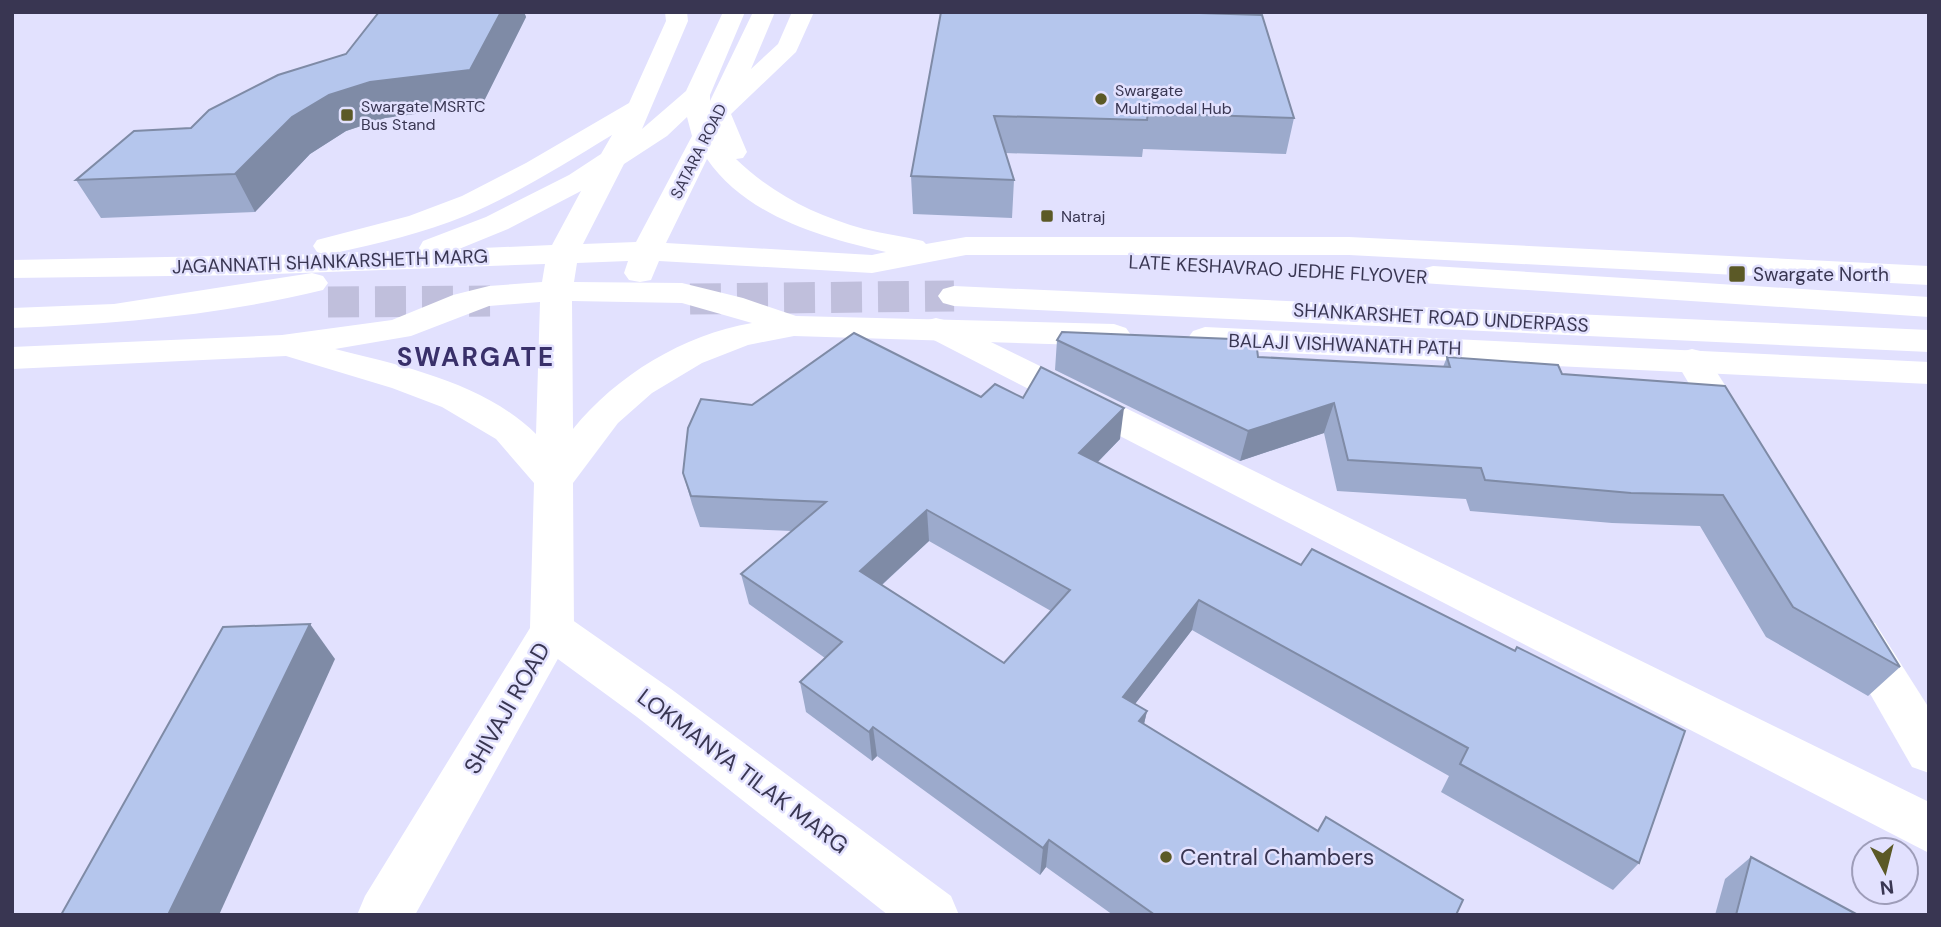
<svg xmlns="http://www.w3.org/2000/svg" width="1941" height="927" viewBox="0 0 1941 927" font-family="'DM Sans',sans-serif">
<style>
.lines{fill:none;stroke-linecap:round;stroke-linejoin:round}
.highway-tunnel{stroke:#c0bfdc;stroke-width:31;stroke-dasharray:31 16;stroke-linecap:butt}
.minor{fill:#fff;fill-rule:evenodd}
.major{fill:#fff;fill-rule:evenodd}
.highway{fill:#fff;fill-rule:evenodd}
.wall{fill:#9caacc;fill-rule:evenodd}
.shaded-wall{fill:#7f8ba6}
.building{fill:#b5c6ed;stroke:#7f8ba6;stroke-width:2;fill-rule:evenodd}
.poi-dot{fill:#5b5926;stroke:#e2e1fe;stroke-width:2.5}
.labels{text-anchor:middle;stroke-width:5;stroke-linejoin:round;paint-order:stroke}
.far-poi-label{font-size:16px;fill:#393652;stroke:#e2e1fe;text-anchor:start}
.far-street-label{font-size:16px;fill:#393652;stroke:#e2e1fe}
.street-label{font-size:19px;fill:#393652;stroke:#e2e1fe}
.poi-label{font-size:19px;fill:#393652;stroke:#e2e1fe;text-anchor:start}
.near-street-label{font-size:23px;fill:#393652;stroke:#e2e1fe}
.near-poi-label{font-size:23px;fill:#393652;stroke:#e2e1fe;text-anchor:start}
.district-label{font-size:26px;font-weight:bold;letter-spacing:2px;fill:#39306a;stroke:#e2e1fe}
</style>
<rect width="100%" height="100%" fill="#e2e1fe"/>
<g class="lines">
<!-- highway-tunnel -->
<g class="highway-tunnel">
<polyline points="690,299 954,296"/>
<polyline points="328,302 490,301"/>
</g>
<!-- minor -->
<g class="minor">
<polygon points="936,318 948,321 1929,802 1929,853 924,335 919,328 924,321"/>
<polygon points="1692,349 1704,352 1747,420 1753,429 1747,438 1734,442 1721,438 1675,360 1680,352"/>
<polygon points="1859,618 1875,623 1929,708 1929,773 1912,767 1837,636 1843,623"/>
</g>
<!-- major -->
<polygon class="major" points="552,612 568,617 671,689 951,896 959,915 888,915 637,717 536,643 530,630 536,617"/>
<!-- highway -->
<g class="highway">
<path d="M665,12h22l1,9 -46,108 44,-38 37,-79h22l-35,83v6l43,-89h22l-24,57 27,-25 14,-32h22l-18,40 -65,62 16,38 -4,6 -7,1c36,35 80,57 128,70 19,5 39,7 59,12l3,3 40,-7h383l580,29v19l-580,-30h-383l-94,18 -213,-12 -8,19 -11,2 -11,-2 -5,-7 4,-12 -51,2 -3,19 108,1 61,15 53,18 318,8 12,4 5,7 -5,7 -12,4 -320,-10 -46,9 -46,18 -50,30 -34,30 -45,60 1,147 -159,285h-58l8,-19 165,-268 4,-145 -38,-44 -54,-32 -50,-19 -106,-32 -274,13v-22l270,-12 110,-15 61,-25 36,-9 53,-4 3,-18 -297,11 -236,3v-18l311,-6 -6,-2 -4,-6 4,-6 92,-24 53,-20 64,-33 103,-60 37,-82zM687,117l5,19 -56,106 -53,2 41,-80 43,-28zM612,135l-11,19 -32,21 -83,42 -63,24 -4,7 1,2 -85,3c44,-10 89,-20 130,-37 52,-22 99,-52 147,-81zM707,159c39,57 116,79 179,93l-14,3 -206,-12zM581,191l-29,54 -93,4 49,-20zM572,301l110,2 70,20c-69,12 -135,52 -179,106zM540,302l-4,132c-52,-51 -133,-68 -201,-85l76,-13 78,-30z"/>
<polygon points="1433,266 1929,297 1929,317 1422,283 1417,276 1422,269"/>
<path d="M312,273l11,3 5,7 -5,7c-101,25 -207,34 -311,38v-20l102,-4z"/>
<polygon points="954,286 1929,330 1929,352 954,306 943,303 938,296 943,289"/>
<polygon points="1205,327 1929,362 1929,384 1205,349 1193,345 1188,338 1193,331"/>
</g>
</g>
<!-- wall -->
<g class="wall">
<polygon points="379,12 524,12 526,17 482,105 385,118 346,131 310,154 255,212 101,218 76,180 191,128 346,54"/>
<polygon points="941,12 1294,118 1286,154 1143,149 1142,157 1005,153 1014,180 1012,218 913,214 911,176"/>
<polygon points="1057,340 1258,357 1443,367 1447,357 1562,374 1725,386 1900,667 1868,696 1766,637 1700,526 1612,523 1470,511 1466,499 1337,491 1324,433 1240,461 1055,370"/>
<path d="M981,397l42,1 97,41 -22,23 541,401 -26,27 -172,-98 8,-16 -257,-146 -57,74 12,7 -3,13 174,107 138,84h-343l-67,-48 -6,8 -163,-119 -5,5 -66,-49 -6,-30 25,-24 -76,-54 -8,-30 51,-43 -92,-4 -8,-23 -9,-31 69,-68zM929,541l122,70 -47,52 -122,-78z"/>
<polygon points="1751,857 1858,915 1715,915 1725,879"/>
</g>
<!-- shaded-wall -->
<g class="shaded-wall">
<polygon points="501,12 524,12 526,17 482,105 385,118 346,131 310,154 255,212 235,174 292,117 329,95"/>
<polygon points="1334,403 1324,433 1240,461 1248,431"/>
<polygon points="1124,408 1120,439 1076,484 1079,453"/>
<polygon points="927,510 929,541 864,601 860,571"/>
<polygon points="1199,600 1192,630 1118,726 1123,697"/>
<polygon points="310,624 335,659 219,915 168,915"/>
<polygon points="1147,711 1140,741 1139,721"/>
<polygon points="873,727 877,756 872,761 869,732"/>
<polygon points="1049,840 1046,867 1040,875 1043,848"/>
</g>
<!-- building -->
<g class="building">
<polygon points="379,12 501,12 470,70 370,82 329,95 292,117 235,174 76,180 134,131 191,128 209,110 278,75 346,54"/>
<polygon points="941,12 1168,12 1262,15 1294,118 1148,113 1147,120 994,116 1014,180 911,176"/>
<polygon points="1062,332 1256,340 1258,357 1450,367 1447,357 1558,365 1562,374 1725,386 1900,667 1793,607 1723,495 1631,493 1485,480 1481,468 1348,460 1334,403 1248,431 1057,340"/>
<path d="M854,333l127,64 14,-13 28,14 18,-31 83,41 -45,45 222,112 11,-16 203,102 2,-4 168,84 -46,132 -179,-99 8,-16 -269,-148 -76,97 24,14 -8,10 179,110 8,-14 137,83 -7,15h-301l-106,-75 -6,8 -170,-121 -4,5 -69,-50 42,-40 -101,-68 85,-72 -135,-6 -8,-23 5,-45 13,-29 51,6zM927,510l143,80 -66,73 -144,-92z"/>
<polygon points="310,624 168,915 61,915 223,627"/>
<polygon points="1751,857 1858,915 1736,915"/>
</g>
<!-- markers -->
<g class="poi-dot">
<circle cx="1101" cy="99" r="7"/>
<rect x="340" y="108" width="14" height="14" rx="3.5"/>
<rect x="1040" y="209" width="14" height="14" rx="3.5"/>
<rect x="1728" y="265" width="18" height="18" rx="3.5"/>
<circle cx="1166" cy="857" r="7"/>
</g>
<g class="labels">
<!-- far-poi labels -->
<g class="far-poi-label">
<text x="1115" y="96">Swargate<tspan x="1115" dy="18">Multimodal Hub</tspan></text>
<text x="361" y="112">Swargate MSRTC<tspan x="361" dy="18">Bus Stand</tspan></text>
<text x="1061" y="222">Natraj</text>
</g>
<!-- far-street labels -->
<g class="far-street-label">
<text transform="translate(698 151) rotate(-63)" y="6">SATARA ROAD</text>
</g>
<!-- street labels -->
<g class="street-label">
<text transform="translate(330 261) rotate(-2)" y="7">JAGANNATH SHANKARSHETH MARG</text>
<text transform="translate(1278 269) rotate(3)" y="7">LATE KESHAVRAO JEDHE FLYOVER</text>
<text transform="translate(1441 317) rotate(3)" y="7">SHANKARSHET ROAD UNDERPASS</text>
<text transform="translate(1345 344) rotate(2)" y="7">BALAJI VISHWANATH PATH</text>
</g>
<!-- poi labels -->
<g class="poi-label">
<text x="1753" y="281">Swargate North</text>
</g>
<!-- near-street labels -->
<g class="near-street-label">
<text transform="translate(507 708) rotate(-60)" y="8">SHIVAJI ROAD</text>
<text transform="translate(743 771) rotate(37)" y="8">LOKMANYA TILAK MARG</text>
</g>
<!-- near-poi labels -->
<g class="near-poi-label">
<text x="1180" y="865">Central Chambers</text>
</g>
<!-- district labels -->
<g class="district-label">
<text x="476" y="366">SWARGATE</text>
</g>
</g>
<!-- border -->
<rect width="1941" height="927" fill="none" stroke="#393652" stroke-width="28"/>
<!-- north arrow -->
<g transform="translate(1885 871) rotate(173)"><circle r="33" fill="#e2e1fe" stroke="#9e9db9" stroke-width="2"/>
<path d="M0-5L12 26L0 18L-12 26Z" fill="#5b5926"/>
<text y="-10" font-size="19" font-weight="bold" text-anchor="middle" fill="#393652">N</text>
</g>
</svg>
